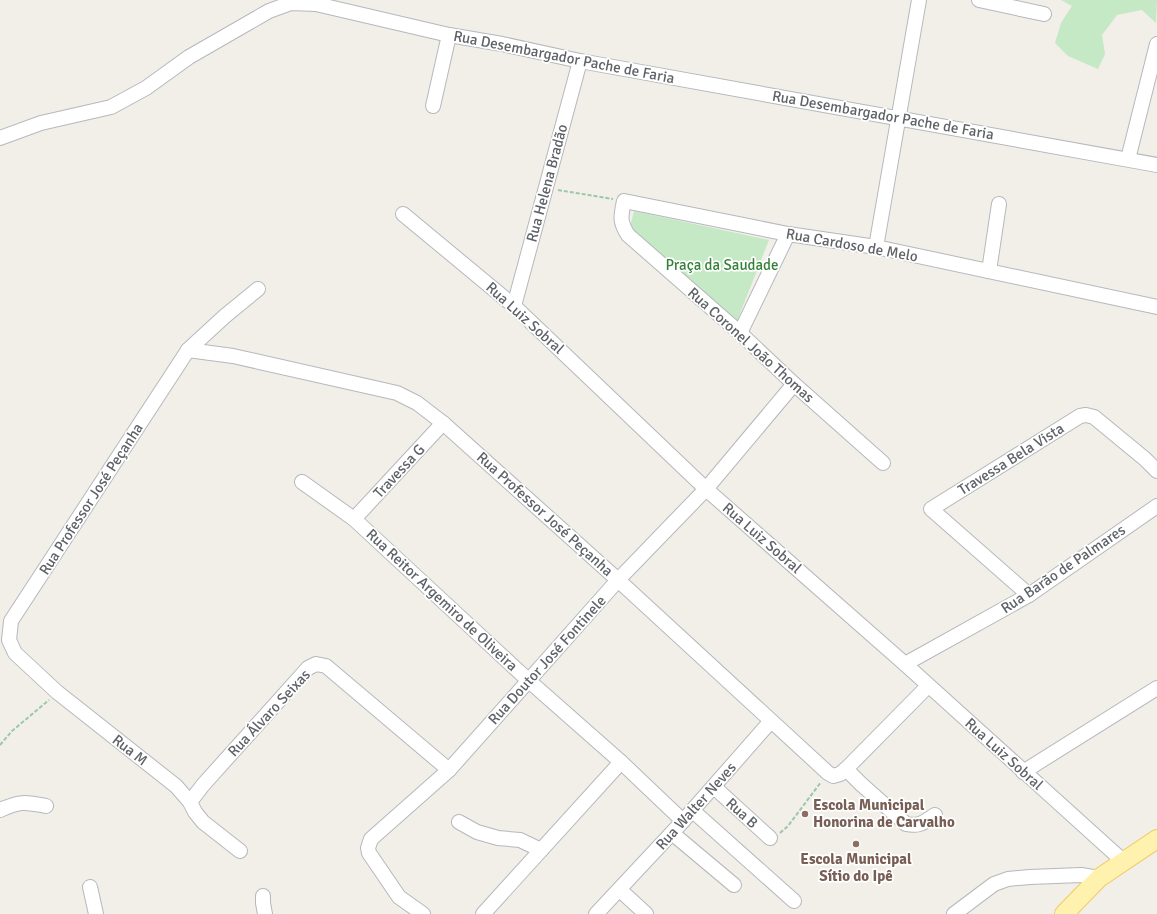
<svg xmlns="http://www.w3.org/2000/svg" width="1157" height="914" viewBox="0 0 1157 914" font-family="Signika,sans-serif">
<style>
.green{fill:#c5e8c5}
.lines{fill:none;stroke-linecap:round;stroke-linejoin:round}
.minor-casing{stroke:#b5b8bc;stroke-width:16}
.major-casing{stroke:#f2c960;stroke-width:20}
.path{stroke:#9cc7a9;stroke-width:2;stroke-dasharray:4 2;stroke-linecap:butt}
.minor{stroke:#fff;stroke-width:14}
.major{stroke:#fff2af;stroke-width:18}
.education-dot{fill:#8d6e63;stroke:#fff;stroke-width:1.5}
.labels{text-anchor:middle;stroke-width:3.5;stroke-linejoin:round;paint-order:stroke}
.street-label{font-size:15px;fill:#5f6368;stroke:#fff}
.park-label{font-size:15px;fill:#348238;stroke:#fff}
.education-label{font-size:15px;font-weight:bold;fill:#785e54;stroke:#fff;text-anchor:start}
</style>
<rect width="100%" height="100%" fill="#f1efe8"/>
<!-- green -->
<g class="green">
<polygon points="1061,0 1157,0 1156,23 1142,10 1117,15 1102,35 1105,54 1098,69 1068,56 1055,43 1061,23 1072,6"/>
<polygon points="634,211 769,240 737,321 629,231"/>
</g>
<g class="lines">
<!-- minor casing -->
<g class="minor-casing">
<g id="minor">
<polyline points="979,0 1044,14"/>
<polyline points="433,106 449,35"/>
<polyline points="0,138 41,123 111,107 146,88 189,57 269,11 291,3 316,4 449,35 502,44 580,61 1157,165"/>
<polyline points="1128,159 1157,44"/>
<polyline points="403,214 514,306 706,489 905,664 1123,861"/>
<polyline points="876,247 919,0"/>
<polyline points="989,271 999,204"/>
<polyline points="514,306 580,61"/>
<polyline points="740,333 788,234"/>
<polyline points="188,350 233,356 397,393 417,403 443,423 618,580 828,773 833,776 840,774 846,769 928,686"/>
<path d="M883,463l-89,-79 -54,-51 -112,-98c-9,-14 -7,-19 -4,-34l164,33 88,13 281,60"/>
<polyline points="302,482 354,519 528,680 621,762 683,821"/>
<polyline points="354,519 443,423"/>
<polyline points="1029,595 931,509 1080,416 1086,415 1094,417 1145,459 1157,471"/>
<polyline points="905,664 1029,595 1157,506"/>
<path d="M846,769l15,15 45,40c14,3 18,-2 29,-9"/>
<polyline points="1023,772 1157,688"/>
<polyline points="714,787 770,838"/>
<polyline points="190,802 203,785 308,668 316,664 326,666 449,770"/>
<path d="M0,810c20,-9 25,-8 46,-4"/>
<polyline points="693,811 794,901"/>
<polyline points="459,822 477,832 498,838 520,840 541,850"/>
<polyline points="672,833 734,885"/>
<polyline points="240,851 203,822 195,812 190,802 176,786 57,692 15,653 9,640 11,621 188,350 225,316 258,289"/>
<polyline points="90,887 96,914"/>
<polyline points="620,890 646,914"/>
<polyline points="263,896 263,903 265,914"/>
<polyline points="423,914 399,897 369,853 368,848 371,839 449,770 618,580 706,489 794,384"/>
<polyline points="483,914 621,762"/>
<polyline points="596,914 683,821 771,721"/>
<polyline points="954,914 994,884 1008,879 1030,877 1081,875 1099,878"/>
</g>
</g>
<!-- major casing -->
<g class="major-casing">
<polyline id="major" points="1064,914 1099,878 1157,839"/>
</g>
<!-- path -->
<g class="path">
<polyline points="558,190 613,199"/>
<polyline points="0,745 12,731 49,700"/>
<polyline points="780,833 788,826 821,782"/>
</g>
<!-- minor -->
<use href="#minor" class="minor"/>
<!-- major -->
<use href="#major" class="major"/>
</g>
<!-- markers -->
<g class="education-dot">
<circle cx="805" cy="814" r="4"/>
<circle cx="856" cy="844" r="4"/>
</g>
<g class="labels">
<!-- street labels -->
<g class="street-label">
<text transform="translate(564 57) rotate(11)" y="5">Rua Desembargador Pache de Faria</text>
<text transform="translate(883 115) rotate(10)" y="5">Rua Desembargador Pache de Faria</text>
<text transform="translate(547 183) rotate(-75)" y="5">Rua Helena Bradão</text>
<text transform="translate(852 245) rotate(10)" y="5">Rua Cardoso de Melo</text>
<text transform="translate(525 318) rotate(42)" y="5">Rua Luiz Sobral</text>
<text transform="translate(751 345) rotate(42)" y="5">Rua Coronel João Thomas</text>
<text transform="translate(1011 459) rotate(-32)" y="5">Travessa Bela Vista</text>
<text transform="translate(399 471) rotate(-47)" y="5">Travessa G</text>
<text transform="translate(91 499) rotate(-57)" y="5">Rua Professor José Peçanha</text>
<text transform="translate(545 514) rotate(42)" y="5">Rua Professor José Peçanha</text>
<text transform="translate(762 538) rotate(41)" y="5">Rua Luiz Sobral</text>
<text transform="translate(1063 569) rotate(-34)" y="5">Rua Barão de Palmares</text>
<text transform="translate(442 600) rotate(43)" y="5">Rua Reitor Argemiro de Oliveira</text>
<text transform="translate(547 660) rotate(-48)" y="5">Rua Doutor José Fontinele</text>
<text transform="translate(269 713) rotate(-47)" y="5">Rua Álvaro Seixas</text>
<text transform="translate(130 750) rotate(38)" y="5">Rua M</text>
<text transform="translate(1004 754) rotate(42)" y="5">Rua Luiz Sobral</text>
<text transform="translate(696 806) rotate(-48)" y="5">Rua Walter Neves</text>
<text transform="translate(742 813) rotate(42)" y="5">Rua B</text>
</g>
<!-- park labels -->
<g class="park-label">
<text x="722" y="270">Praça da Saudade</text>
</g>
<!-- education labels -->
<g class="education-label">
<text x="813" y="810">Escola Municipal<tspan x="813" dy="17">Honorina de Carvalho</tspan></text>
<text x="856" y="864" text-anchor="middle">Escola Municipal<tspan x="856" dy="17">Sítio do Ipê</tspan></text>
</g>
</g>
</svg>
